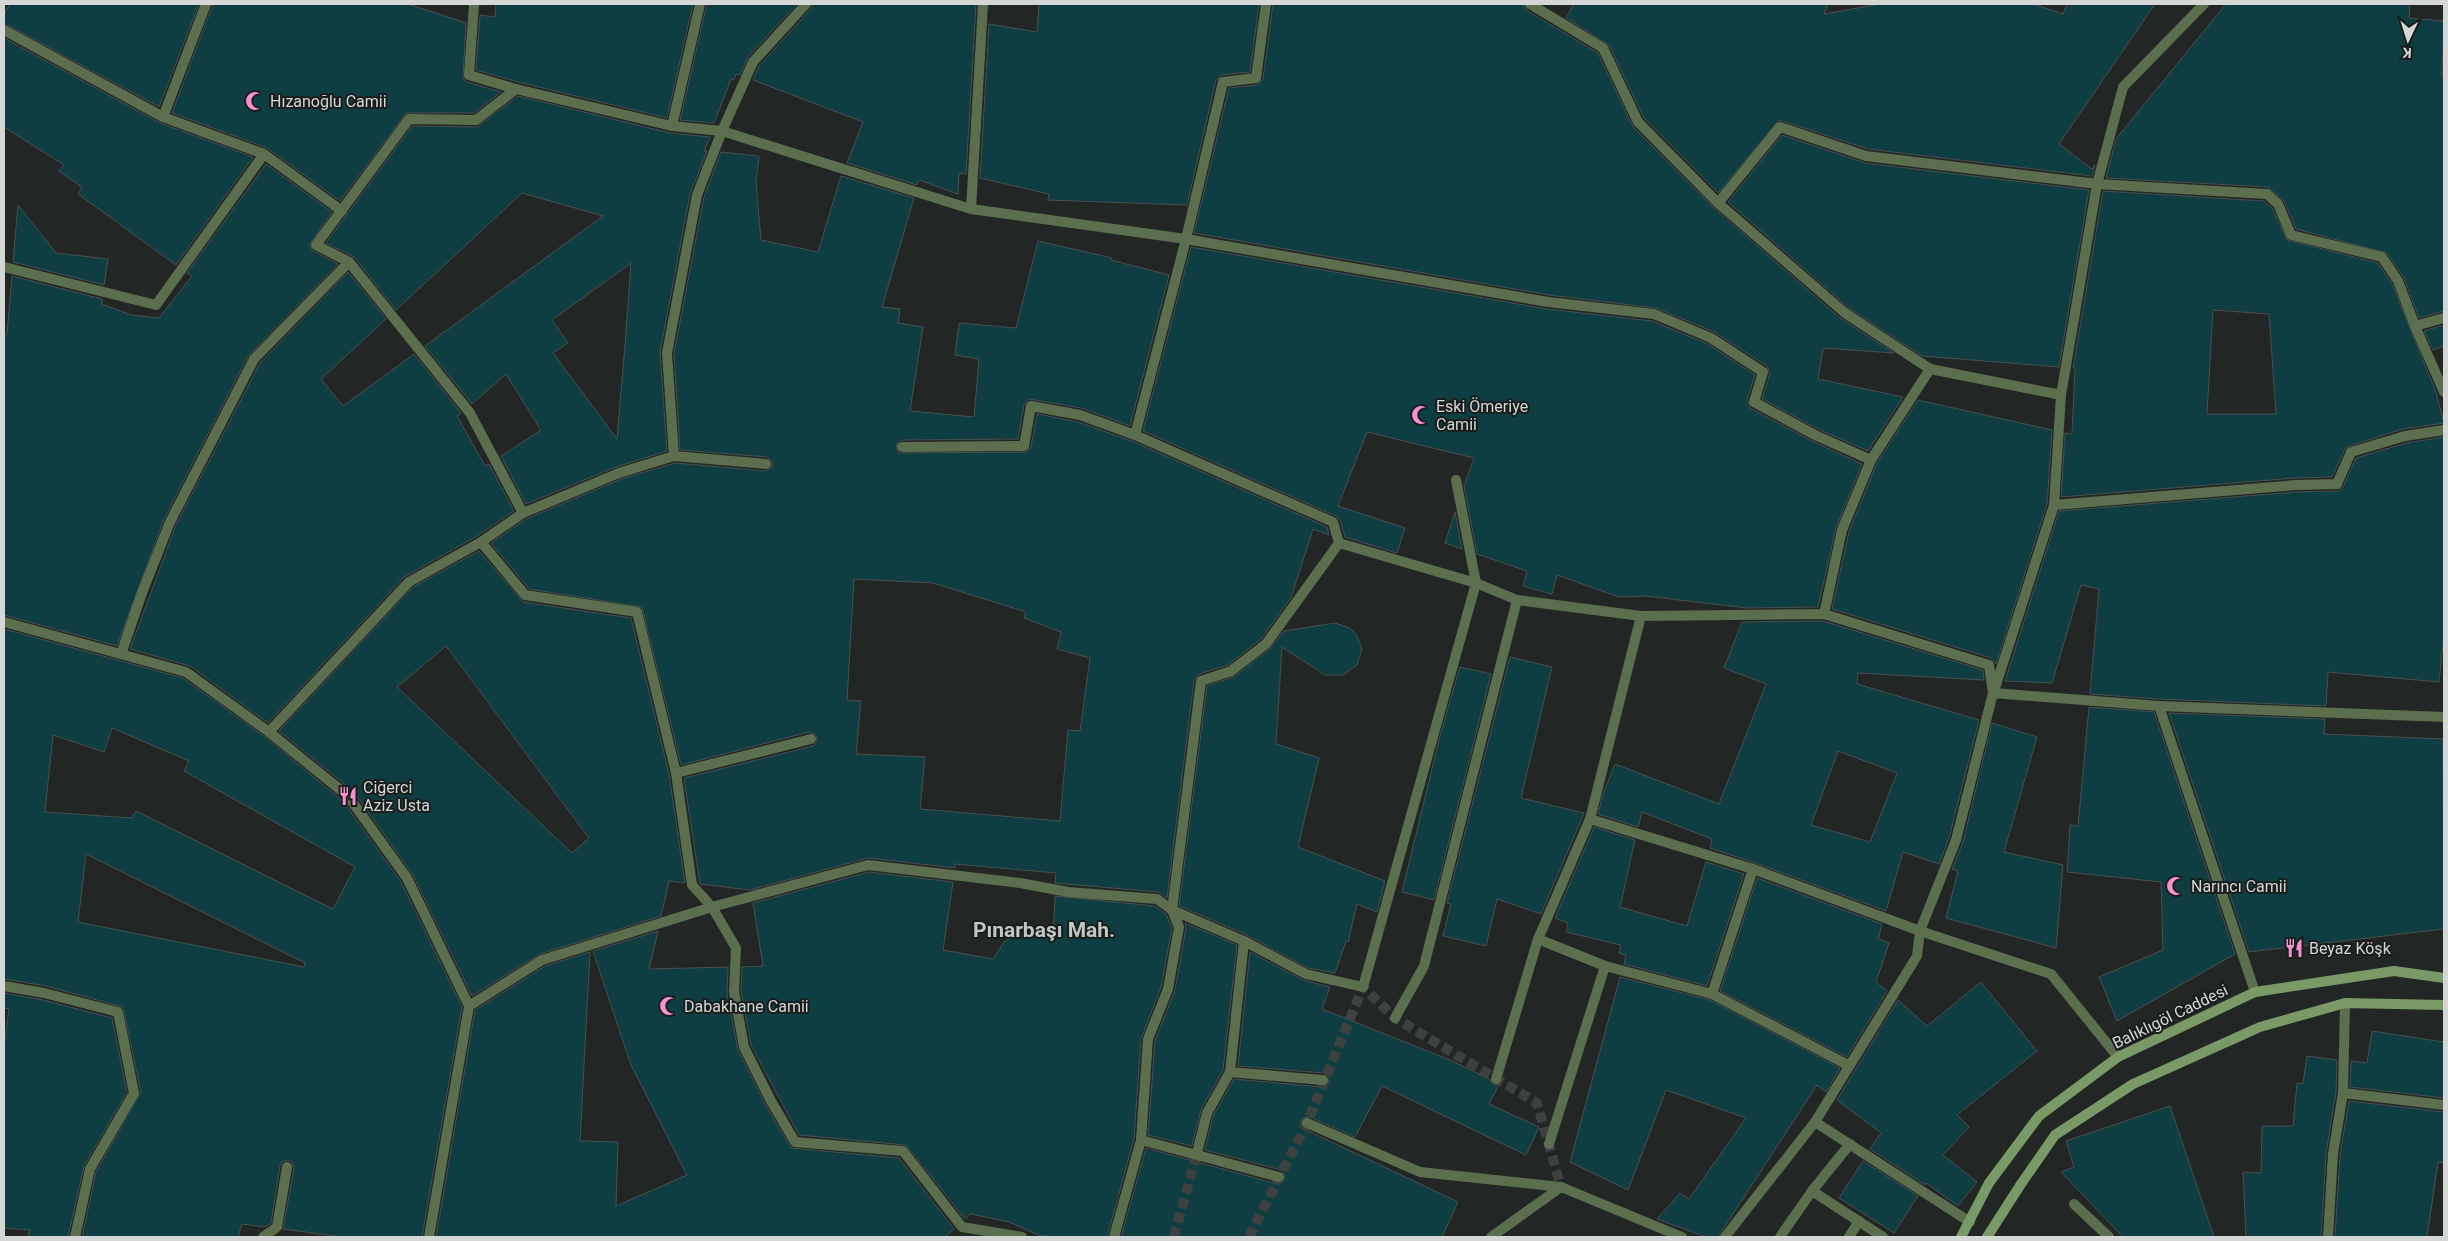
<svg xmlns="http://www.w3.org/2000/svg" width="2448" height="1241" viewBox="0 0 2448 1241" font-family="Roboto,sans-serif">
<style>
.building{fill:#0f3e42;stroke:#4a4f50;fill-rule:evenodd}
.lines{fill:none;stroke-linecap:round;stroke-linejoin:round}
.pedestrian-tunnel{stroke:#3d4140;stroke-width:10;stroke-dasharray:10 5;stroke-linecap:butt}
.pedestrian{stroke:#5b6f4f;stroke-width:10}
.minor{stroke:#5b6f4f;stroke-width:10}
.secondary{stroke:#799a66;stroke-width:10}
.labels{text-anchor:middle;stroke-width:4;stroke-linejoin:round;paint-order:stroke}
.poi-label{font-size:16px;fill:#d4d7d6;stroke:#191d1b;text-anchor:start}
.street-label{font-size:16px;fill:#d4d7d6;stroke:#191d1b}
.district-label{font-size:21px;font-weight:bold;fill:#c1c7c4;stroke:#191d1b}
</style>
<rect width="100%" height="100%" fill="#222625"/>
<!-- building -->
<g class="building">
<polygon points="10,4 199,4 159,107 4,23 4,14"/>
<polygon points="213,4 408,4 466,23 463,78 467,82 501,92 474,113 406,113 340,201 267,148 172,113"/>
<polygon points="496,4 693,4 667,118 518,82 476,70 480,15 495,17"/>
<polygon points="707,4 797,4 748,57 740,75 736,74 734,80 731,79 714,123 680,120"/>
<polygon points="813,4 976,4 966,174 959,173 958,194 919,180 917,185 847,163 863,122 753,80 759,66 811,9"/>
<polygon points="1039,4 1259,4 1250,72 1222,75 1216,80 1187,205 1048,200 1049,194 980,178 989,24 1037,32"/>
<polygon points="1273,4 1523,4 1526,10 1598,53 1633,127 1714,208 1840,318 1894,353 1823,348 1818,379 1903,397 1868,451 1818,429 1762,399 1770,374 1767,366 1714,332 1656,308 1549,295 1194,233 1229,88 1257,85 1263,79"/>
<polygon points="1574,4 1828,4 1824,14 1880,4 2033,4 2063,14 2067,4 2155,4 2059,144 2092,169 2095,165 2092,176 1868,149 1779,120 1718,193 1644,118 1609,45 1566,18"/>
<polygon points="2226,4 2410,4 2409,18 2444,21 2442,77 2444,78 2444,311 2419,318 2404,278 2387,253 2296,229 2284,201 2268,187 2106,178 2116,139"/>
<polygon points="4,38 160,123 253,157 176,265 78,194 82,187 59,171 64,165 4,127"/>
<path d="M518,96l152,37 40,4 -6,14h3l-17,43 -30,158 7,99 -51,16 -90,37 -25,-48 40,-26 -35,-56 -34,30 -47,-58 178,-130 -81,-23 -126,117 -42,-53 -28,-14 86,-117 65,1zM631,263l-6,82 -8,94 -64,-86 15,-10 -16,-23z"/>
<polygon points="1782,135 1865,163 2089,190 2059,367 1922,356 1849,308 1728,202"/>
<path d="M721,152l38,4 -3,27 5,57 57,12 23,-76 73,22 -32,109 18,2 -2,14 25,4 -13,84 64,6 5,-58 -24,-4 4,-32 57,5 22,-87 74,17 -1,2 58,15 -39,151 -49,-18 -52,-9 -5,6 -6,34 -116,1 -6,4 2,9 129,-1 4,-5 6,-33 41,8 54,19 195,86 2,8 -16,-6 -22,69 -30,41 -33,26 -29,9 -5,6 -27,218 -9,-6 -103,-9 1,-10 -101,-9v4l-87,-10 -118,32 -50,-6 -16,-106 129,-32 4,-5 -1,-6 -7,-3 -128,33 -39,-158 -113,-18 -38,-46 35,-24 95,-40 54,-16 90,8 7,-3v-7l-5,-4 -87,-7 -6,-97 30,-156zM854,579l79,4 93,29 -2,6 37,14 -4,17 33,9 -10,73 -12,-1 -8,91 -140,-12 5,-52 -69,-3 5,-53 -14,-1z"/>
<polygon points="266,164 332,212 309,245 313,251 338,264 248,356 164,519 117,646 4,615 4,334 7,334 12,276 102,299 102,304 131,315 159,318 192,276 187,273"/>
<path d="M2103,191l161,10 8,7 15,32 91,23 14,21 44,108 8,31 -41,6 -54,17 -4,3 -13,28 -37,1 -234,19 4,-64 7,1 3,-66h-2zM2213,310l56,4 7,100h-69z"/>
<polygon points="18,205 56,253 108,259 104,285 13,262"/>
<polygon points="1191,247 1547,309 1652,321 1708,344 1755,375 1747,400 1750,408 1812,441 1862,464 1836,528 1818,607 1747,608 1645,596 1619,597 1557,575 1552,594 1523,586 1527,571 1477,554 1464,486 1474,458 1367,432 1338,506 1405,528 1397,553 1345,537 1340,520 1336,516 1143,431"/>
<polygon points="348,272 386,319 321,379 343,406 414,354 461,413 457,416 485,466 489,464 514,511 477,536 404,577 268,723 190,666 130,649 176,525 260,363"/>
<polygon points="2444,325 2444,346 2433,350 2424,331"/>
<polygon points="1918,400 2052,430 2047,504 1996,664 1991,658 1832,609 1849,532 1877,463"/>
<polygon points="2444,437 2444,634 2439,682 2328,672 2326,706 2159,699 2090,694 2099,589 2081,585 2052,683 2005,681 2059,511 2296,492 2338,491 2343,487 2356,458 2406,443"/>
<polygon points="1455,512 1462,549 1445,543"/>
<path d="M479,551l44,51 108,16 38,156 16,109 -16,-2 -8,35 -121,38 -68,42 -59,-121 -59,-83 -75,-61 134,-144zM446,646l143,192 -17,15 -175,-166z"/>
<path d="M1823,621l160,49 1,10 -126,-7 -1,11 122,36 -30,118 -10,26 -36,-12 -17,59 -131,-48 -45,-15 2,-9 -70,-27 -4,15 -40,-13 5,-20 12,-30 104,40 47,-120 -42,-16 18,-46zM1838,751l59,22 -27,69 -59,-17z"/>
<polygon points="1335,623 1350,628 1356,634 1362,649 1357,665 1343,675 1325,675 1282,647 1276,744 1319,758 1298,847 1385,881 1377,912 1357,904 1348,942 1346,941 1335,973 1308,968 1247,935 1179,906 1207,686 1235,676 1270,649 1284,631"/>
<path d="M4,629l179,49 82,59 78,64 58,81 61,125 -40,230h-80l-59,-8 11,-61 -2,-6 -4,-2 -6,2 -2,4 -9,57 -6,4 -23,-3 -4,13h-156l14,-65 45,-80 -18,-85 -77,-21 -42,-7zM112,728l77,33 -5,10 171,96 -22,42 -197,-98 -4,7 -87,-6 8,-77 51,17zM86,854l219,109 -1,4 -226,-45z"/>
<polygon points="1510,657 1552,667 1521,798 1584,813 1541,914 1497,899 1486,946 1443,936 1451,904 1447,903"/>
<polygon points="1460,667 1491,674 1434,900 1402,892 1440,736"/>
<polygon points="2089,707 2154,712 2235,954 2117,1021 2099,977 2163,950 2161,882 2067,872 2070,825 2078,826"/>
<polygon points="2169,713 2325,719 2324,734 2443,739 2444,929 2249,952"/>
<polygon points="1992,723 2037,737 2004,852 2063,865 2056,948 1946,918 1958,871 1952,869 1963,842"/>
<polygon points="1594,827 1635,840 1620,907 1687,926 1706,862 1744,874 1707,986 1624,964 1626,955 1619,953 1621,945 1566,932 1568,923 1555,918"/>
<polygon points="869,872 953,882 943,950 993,959 1004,942 1012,937 1022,934 1053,939 1055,896 1155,906 1166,914 1172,928 1161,987 1141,1039 1134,1139 1107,1237 1055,1237 1038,1235 1009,1222 971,1214 965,1219 906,1145 799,1135 751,1045 741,992 742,967 763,966 753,903"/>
<polygon points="1757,878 1882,924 1878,939 1889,943 1876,982 1887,991 1847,1057 1720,991"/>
<polygon points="1185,923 1237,945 1223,1070 1201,1110 1192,1146 1148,1135 1155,1041 1175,990 1186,928"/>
<polygon points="658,931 649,969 728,967 727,993 738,1050 765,1104 791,1148 899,1158 954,1229 945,1237 436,1237 475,1010 545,966 590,952 580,1141 618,1142 616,1206 687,1175 631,1065 593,951"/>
<polygon points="1250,952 1303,980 1330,987 1322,1009 1450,1060 1489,1079 1494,1085 1499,1085 1489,1104 1539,1127 1526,1155 1382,1086 1355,1137 1310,1117 1303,1118 1300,1124 1304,1129 1458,1202 1442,1237 1121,1237 1146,1148 1277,1184 1284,1181 1285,1175 1281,1170 1205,1150 1213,1116 1234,1079 1322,1087 1329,1084 1329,1077 1324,1073 1238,1066"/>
<polygon points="1620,977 1710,1000 1840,1068 1826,1092 1817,1085 1718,1237 1706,1237 1657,1219 1680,1193 1689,1199 1746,1118 1666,1090 1628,1190 1570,1162"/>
<polygon points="1981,982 2037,1051 1957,1115 1969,1127 1943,1155 1977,1182 1958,1206 1926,1183 1925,1185 1870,1149 1881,1133 1837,1100 1898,1000 1927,1026"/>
<polygon points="4,993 43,1000 112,1018 127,1092 84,1166 68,1237 28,1237 30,1230 4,1228 4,1047 9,1009 4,1008"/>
<polygon points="2372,1031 2444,1042 2444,1098 2350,1087 2351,1061 2367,1063"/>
<polygon points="2307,1056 2337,1060 2336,1092 2326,1154 2321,1237 2246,1237 2243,1172 2261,1173 2262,1126 2293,1126 2297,1083 2303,1084"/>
<polygon points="2349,1101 2444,1112 2444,1163 2438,1162 2427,1237 2335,1237 2340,1155"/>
<polygon points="2170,1106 2214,1237 2123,1237 2061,1172 2074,1167 2066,1141"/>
<polygon points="1863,1161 1918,1196 1894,1233 1839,1198"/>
</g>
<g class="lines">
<!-- pedestrian-tunnel -->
<g class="pedestrian-tunnel">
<polyline points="1174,1237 1197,1153"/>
<polyline points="1249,1237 1307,1123 1363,987 1395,1018 1537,1103 1561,1187"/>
</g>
<!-- pedestrian -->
<g class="pedestrian">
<polyline points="516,89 476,120 409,119 316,245 349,262 470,413 523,513"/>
<polyline points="163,117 206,4"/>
<polyline points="672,126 722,131 971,209 983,4"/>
<polyline points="722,131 753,62 806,4"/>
<polyline points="1718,203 1780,127 1866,156 2097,184"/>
<polyline points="4,267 156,305 264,154"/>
<polyline points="902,447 1024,446 1031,406 1080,415 1135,435 1186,239 1548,302 1654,314 1711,338 1763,372 1754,402 1815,435 1871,460"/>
<polyline points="2054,505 2296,485 2337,484 2351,452 2405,436 2444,430"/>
<polyline points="1339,543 1476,583 1517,600 1641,616 1590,819 1538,939 1605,966 1712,994 1848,1065"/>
<polyline points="1824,614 1842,530 1871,460 1930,369"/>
<polyline points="1641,616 1824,614 1989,665 1993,693"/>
<polyline points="121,654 142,593 170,522 254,359 349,262"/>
<polyline points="1994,691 2054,505 2061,395"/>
<polyline points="2159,706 2444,717"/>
<polyline points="676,773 811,739"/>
<polyline points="1590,819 1753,869 1920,931 2051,974 2118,1057"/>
<polyline points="4,986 44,993 118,1012 134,1093 90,1169 75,1237"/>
<polyline points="1363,987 1476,583 1456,480"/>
<polyline points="1712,994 1753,869"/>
<polyline points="1395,1018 1424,966 1517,600"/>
<polyline points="1230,1072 1323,1080"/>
<polyline points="1496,1079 1538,939"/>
<polyline points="1815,1122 1970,1222"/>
<polyline points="1307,1123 1420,1172 1561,1187"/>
<polyline points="1141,1140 1279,1177"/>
<polyline points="1549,1144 1605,966"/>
<polyline points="1197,1153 1207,1113 1230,1072 1244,941"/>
<polyline points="1812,1191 1883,1237"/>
<polyline points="2074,1204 2109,1237"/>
<polyline points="263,1237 277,1227 287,1167"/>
<polyline points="1114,1237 1141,1140 1148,1039 1168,989 1179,927 1172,910 1201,681 1231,671 1266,644 1339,543 1333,522 1135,435"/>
<polyline points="1491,1237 1561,1187 1682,1237"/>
<polyline points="1725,1237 1815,1122 1917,956 1920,931 1956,840 1993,693 2159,706 2255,992"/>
<polyline points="1780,1237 1812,1191 1850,1144"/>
<polyline points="1849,1237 1859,1221"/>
</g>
<!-- minor -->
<g class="minor">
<polyline points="474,4 469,75 516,89 672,126 700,4"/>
<polyline points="1530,4 1603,48 1638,122 1718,203 1845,313 1930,369 2061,395 2097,184 2123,87 2204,4"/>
<polyline points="4,30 163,117 264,154 342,211"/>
<polyline points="2097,184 2267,194 2278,204 2291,235 2382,257 2398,281 2415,326"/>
<polyline points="971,209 1186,239 1223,82 1256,78 1266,4"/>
<polyline points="2444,318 2415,326 2444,392"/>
<polyline points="674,456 667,353 697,195 722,131"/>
<polyline points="481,542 525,595 637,612 676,773 692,885 712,907 736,948 734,992 744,1047 771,1101 795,1142 903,1151 962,1227 1022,1237"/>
<polyline points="4,622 186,672 269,732 348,796 407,878 469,1006 429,1237"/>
<polyline points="269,732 409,582 481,542 523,513 619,473 674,456 766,464"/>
<polyline points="469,1006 542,960 712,907 868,865 1020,883 1068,892 1157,899 1172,910 1244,941 1306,974 1363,987"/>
<polyline points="2343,1093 2444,1105"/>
<polyline points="2328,1237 2333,1154 2343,1093 2345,1003"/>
</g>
<!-- secondary -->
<g class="secondary">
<polyline points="1961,1237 1989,1183 2039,1116 2118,1057 2255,992 2394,971 2444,978"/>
<polyline points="1987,1237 2021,1184 2055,1135 2133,1084 2260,1027 2345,1003 2444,1005"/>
</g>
</g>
<!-- icons -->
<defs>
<g id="mosque-bare" transform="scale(1.5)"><path d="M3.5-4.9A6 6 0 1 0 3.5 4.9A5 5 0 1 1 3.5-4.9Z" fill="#f590d1" stroke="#191d1b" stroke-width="2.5" paint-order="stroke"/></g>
<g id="restaurant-bare" transform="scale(1.5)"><path d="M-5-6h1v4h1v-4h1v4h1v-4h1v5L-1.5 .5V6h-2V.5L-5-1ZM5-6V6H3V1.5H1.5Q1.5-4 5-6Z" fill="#f590d1" stroke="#191d1b" stroke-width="2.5" paint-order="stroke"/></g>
</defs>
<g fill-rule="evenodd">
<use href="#mosque-bare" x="255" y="101"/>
<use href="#mosque-bare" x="1421" y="415"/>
<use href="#restaurant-bare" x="348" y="796"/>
<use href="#mosque-bare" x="2176" y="886"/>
<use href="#restaurant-bare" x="2294" y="948"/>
<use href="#mosque-bare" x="669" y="1006"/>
</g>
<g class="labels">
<!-- poi labels -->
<g class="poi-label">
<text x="270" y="107">Hızanoğlu Camii</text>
<text x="1436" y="412">Eski Ömeriye<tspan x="1436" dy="18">Camii</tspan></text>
<text x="363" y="793">Ciğerci<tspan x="363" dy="18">Aziz Usta</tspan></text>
<text x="2191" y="892">Narıncı Camii</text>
<text x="2309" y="954">Beyaz Köşk</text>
<text x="684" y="1012">Dabakhane Camii</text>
</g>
<!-- street labels -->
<g class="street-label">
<text transform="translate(2170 1016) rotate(-26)" y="6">Balıklıgöl Caddesi</text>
</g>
<!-- district labels -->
<g class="district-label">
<text x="1044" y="937">Pınarbaşı Mah.</text>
</g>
</g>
<!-- border -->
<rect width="2448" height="1241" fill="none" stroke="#d4d7d6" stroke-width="10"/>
<!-- north arrow -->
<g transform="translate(2408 40) rotate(184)" stroke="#191d1b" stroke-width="4" paint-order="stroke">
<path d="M0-4L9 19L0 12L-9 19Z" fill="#d4d7d6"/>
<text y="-8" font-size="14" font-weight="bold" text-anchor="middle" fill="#d4d7d6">K</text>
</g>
</svg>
